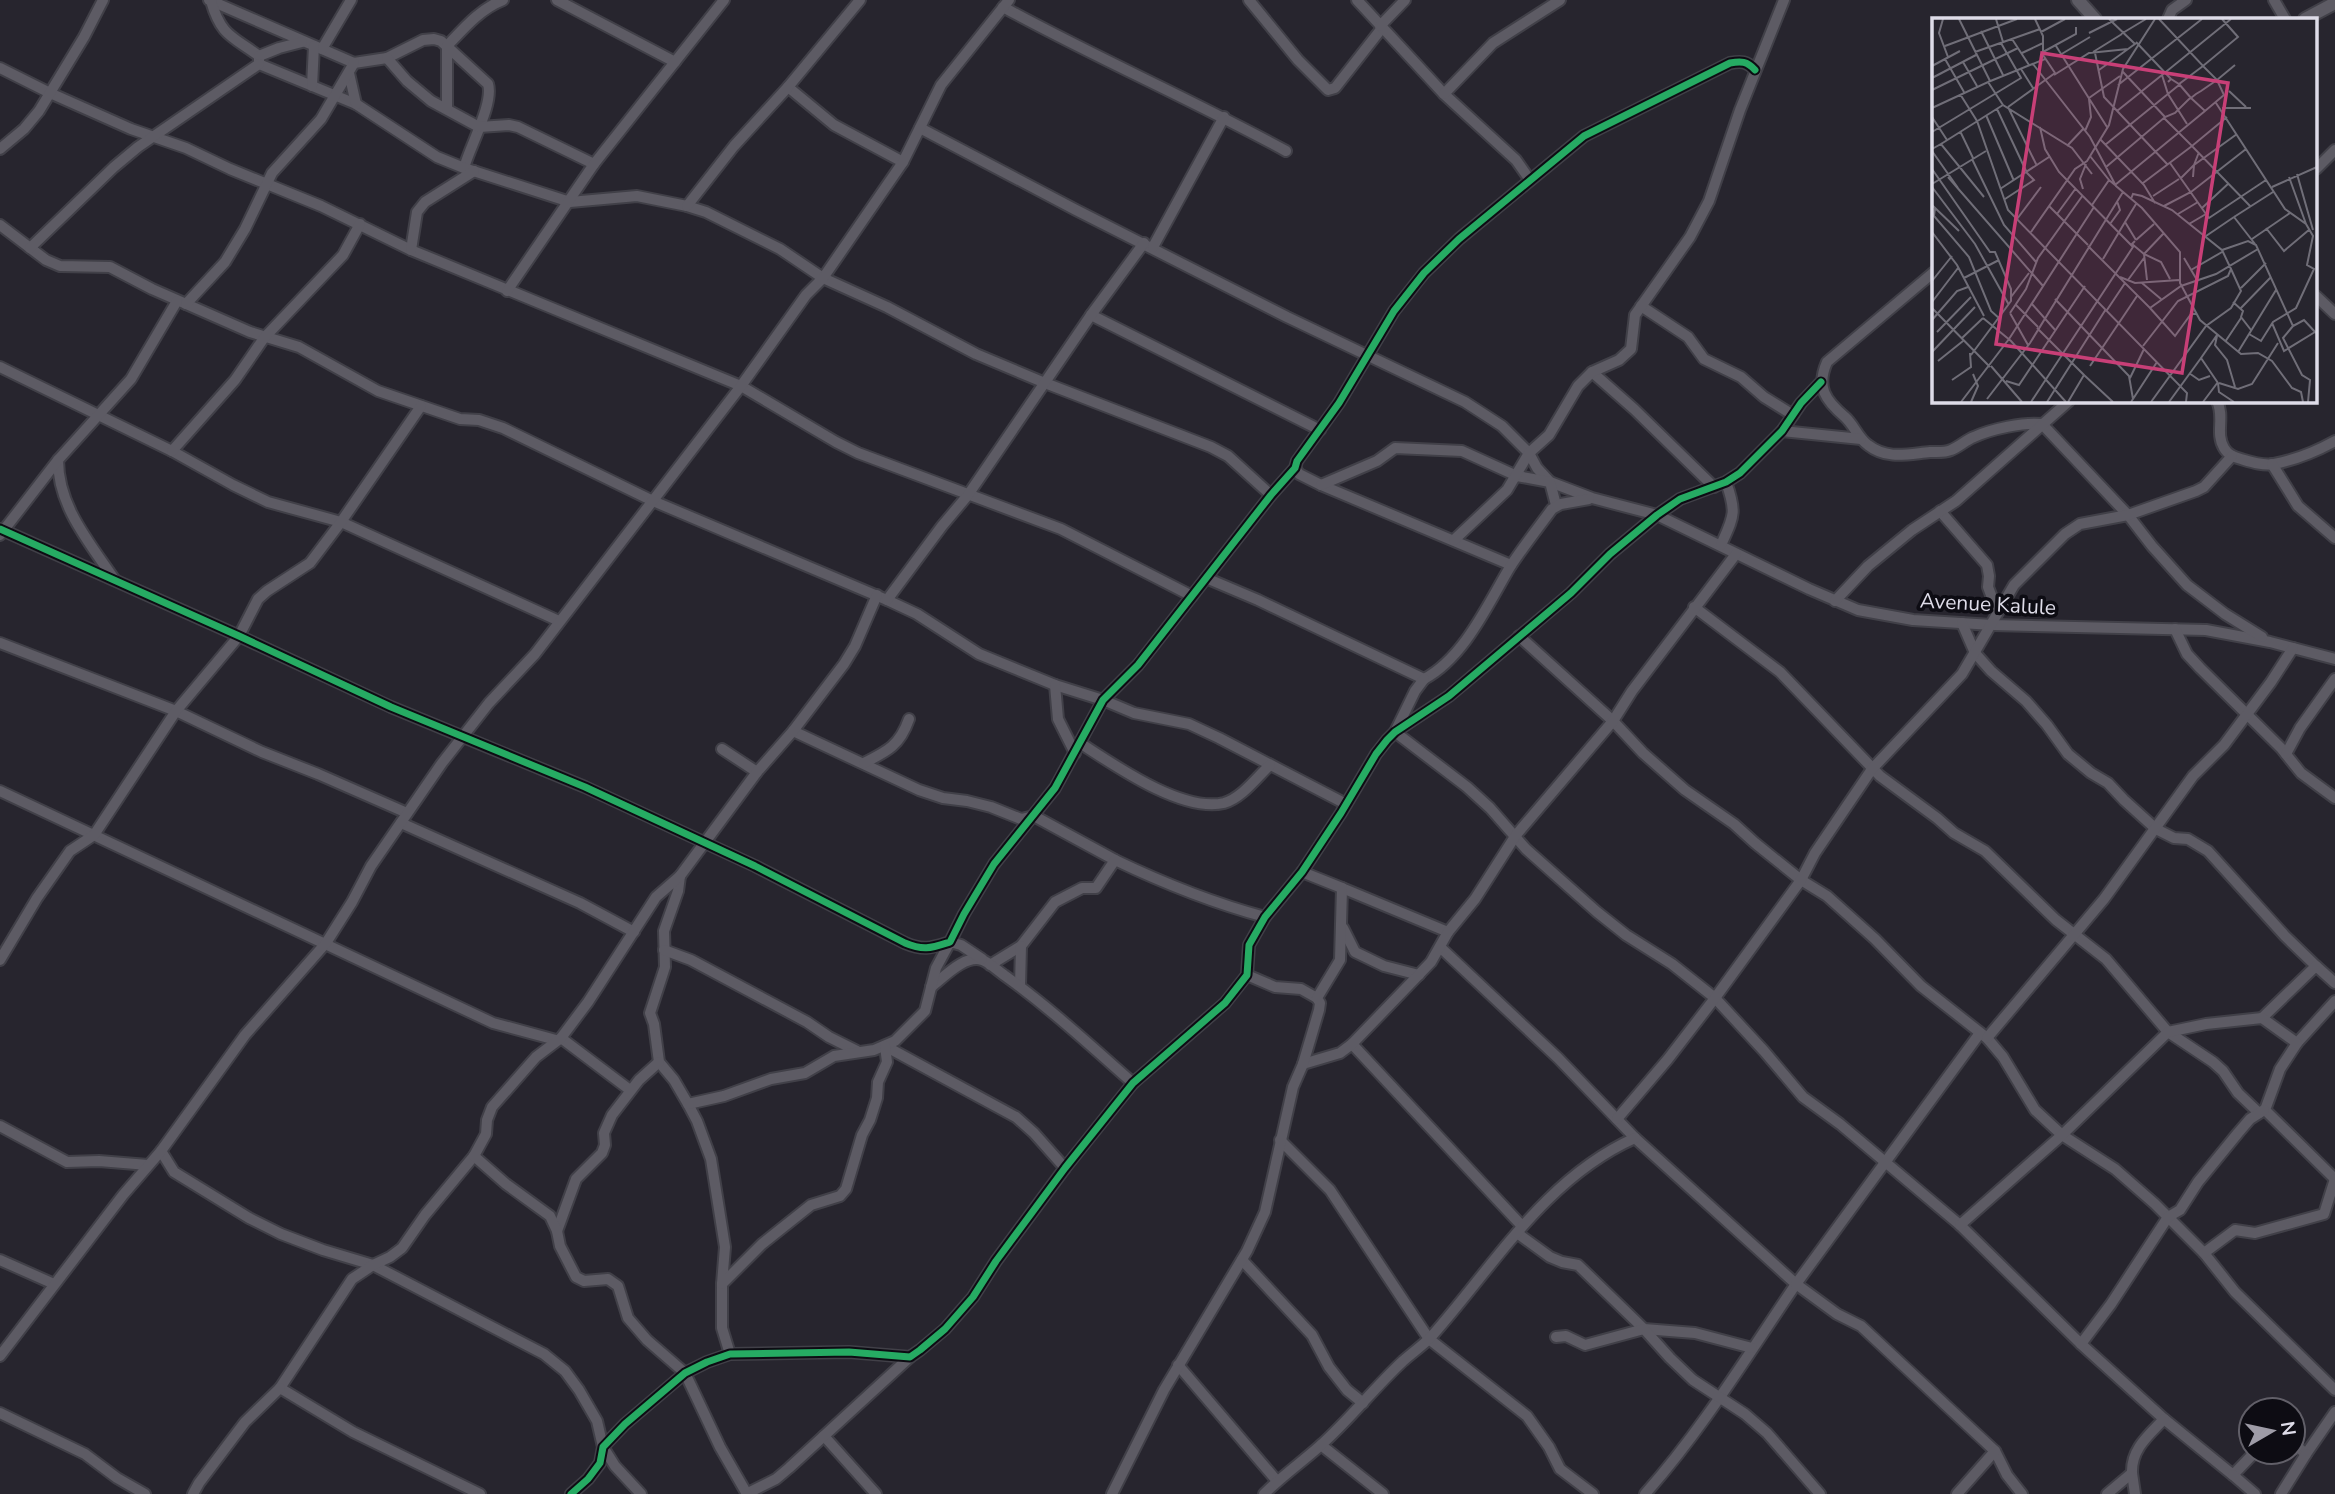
<svg xmlns="http://www.w3.org/2000/svg" width="2335" height="1494" viewBox="0 0 2335 1494" font-family="'Nunito Sans',sans-serif">
<style>
.lines{fill:none;stroke-linecap:round;stroke-linejoin:round}
.minor-casing{stroke:#414048;stroke-width:14}
.tertiary-casing{stroke:#414048;stroke-width:16}
.minor{stroke:#5d5b64;stroke-width:10}
.tertiary{stroke:#5d5b64;stroke-width:12}
.cycleway-casing{stroke:#0d0c13;stroke-width:11}
.cycleway{stroke:#26ab63;stroke-width:7}
.labels{text-anchor:middle;stroke-width:7;stroke-linejoin:round;paint-order:stroke}
.street-label{font-size:21px;fill:#dedce8;stroke:#0d0c13}
.inset-road{fill:none;stroke:#706e78;stroke-width:2}
.view{fill:#c83f77;fill-opacity:0.15;stroke:#c83f77;stroke-width:3.5}
.inset-edge{fill:none;stroke:#dedce8;stroke-width:3.5}
</style>
<rect width="100%" height="100%" fill="#27252e"/>
<g class="lines">
<!-- minor casing -->
<g class="minor-casing">
<g id="minor">
<path d="M209,0l145,63 33,-5 36,-18 11,-1 7,2 47,43c6,19 -18,62 -24,84"/>
<polyline points="557,0 675,62"/>
<polyline points="1249,0 1298,60 1328,90 1335,88 1382,28"/>
<polyline points="1357,0 1444,94 1516,160 1530,180"/>
<polyline points="2274,0 2285,19"/>
<path d="M211,1c10,35 21,35 48,55v8"/>
<path d="M1003,7c93,51 190,93 283,144"/>
<polyline points="2168,19 2172,10 2186,0"/>
<polyline points="1380,26 1405,0"/>
<polyline points="322,49 351,0"/>
<polyline points="259,56 279,48 302,42"/>
<polyline points="387,58 407,81 431,101 479,127 509,125 518,127 594,164"/>
<polyline points="259,64 356,104 437,157 464,168 570,202 637,196 687,206 706,212 780,249 823,278 887,307 976,354 1045,383 1211,447 1228,456 1271,495"/>
<polyline points="0,68 50,93 131,129 186,148 230,169 321,206 411,250 741,386 836,442 858,453 1061,529 1192,596"/>
<polyline points="349,73 356,104"/>
<polyline points="312,86 314,46"/>
<polyline points="788,87 834,125 903,162"/>
<polyline points="1444,94 1493,43 1560,0"/>
<path d="M447,109v-63c17,-18 33,-37 56,-46"/>
<polyline points="920,128 1076,210 1287,317 1465,402 1502,426 1529,453 1537,468 1550,482 1592,498 1657,515 1809,589 1858,610 1913,620 1992,625 2206,630 2270,642 2335,659"/>
<polyline points="0,149 24,129 39,111 84,37 103,0"/>
<polyline points="2316,169 2335,150"/>
<polyline points="687,206 734,146 788,87 860,0"/>
<polyline points="0,225 46,260 60,266 110,267 152,289 250,332 299,347 378,391 460,419 479,420 503,428 653,501 887,600 917,614 979,654 1055,685 1103,700 1134,713 1189,724 1219,738 1346,804"/>
<polyline points="1153,247 1224,117"/>
<polyline points="30,248 114,167 138,147 259,64"/>
<polyline points="411,250 417,212 425,202 474,171"/>
<path d="M1934,272l-107,90c-11,25 -2,38 18,55 9,8 13,21 23,28 19,15 40,9 62,7 7,0 14,1 21,-2 8,-3 15,-10 23,-13 17,-8 50,-15 68,-13l86,91 24,31 35,39 38,29 37,23"/>
<polyline points="507,291 594,164 724,0"/>
<polyline points="2316,296 2335,314"/>
<polyline points="186,304 225,262 245,229 272,173 321,119 354,63"/>
<polyline points="1641,306 1688,337 1704,359 1741,377 1764,397 1793,415"/>
<polyline points="1091,315 1320,430"/>
<polyline points="0,367 172,451 233,485 268,502 341,522 559,621"/>
<polyline points="1592,372 1634,409 1714,487"/>
<path d="M2217,401c8,16 -2,32 7,47 4,7 10,9 17,11 10,3 22,7 33,5 20,-4 43,-13 61,-23"/>
<polyline points="1782,431 1861,439"/>
<polyline points="172,451 235,380 264,338 343,255 360,224"/>
<path d="M58,460c0,46 31,82 56,119"/>
<polyline points="2272,464 2298,506 2335,538"/>
<polyline points="1295,468 1299,474 1321,485 1511,565"/>
<polyline points="1321,485 1377,461 1395,448 1462,451 1517,476 1550,482 1556,505"/>
<polyline points="1940,511 1987,565 1989,576 1988,587 1997,611"/>
<path d="M0,529l239,107 152,71 194,80 170,79 150,77c19,8 26,5 45,-1l14,-28 30,-50 61,-76 48,-88 35,-35 133,-170 24,-27 2,-7 42,-58 55,-92 30,-38 35,-34 125,-103 146,-73c11,-2 17,-2 25,7"/>
<polyline points="0,535 58,460 131,379 177,301"/>
<polyline points="1454,540 1507,490 1529,453 1549,435 1578,386 1592,372 1619,360 1631,349 1635,315 1690,237 1709,201 1740,110 1784,0"/>
<path d="M1721,545c13,-29 16,-32 5,-63"/>
<path d="M1206,578l52,22 166,79c40,-21 64,-75 86,-112 13,-20 28,-39 42,-58l9,-5 28,-5"/>
<polyline points="887,600 942,526 968,495 1091,315 1144,243"/>
<polyline points="1835,601 1868,566 1912,530 1956,501 2069,401"/>
<polyline points="1694,607 1780,672 1880,776 1937,818 1954,833 1985,851 2056,920 2106,959 2168,1032 2213,1062 2223,1071 2238,1093 2259,1113"/>
<polyline points="1962,623 1975,653 1991,671 2026,701 2047,725 2068,754 2091,773 2108,783 2124,800 2156,829 2174,838 2188,839 2208,851 2285,936 2316,966"/>
<polyline points="2175,629 2187,654 2200,668 2281,748 2301,773 2335,798"/>
<polyline points="1519,636 1613,721 1643,753 1685,790 1734,824 1755,843 1801,880 1827,896 1875,939 1921,986 1987,1038 2003,1057 2035,1110 2062,1135 2115,1169 2155,1204 2204,1253 2235,1292 2335,1390"/>
<polyline points="0,643 176,711 262,752 318,774 407,813"/>
<polyline points="1424,679 1415,691 1395,732 1467,787 1490,808 1526,849 1597,912 1626,935 1672,964 1715,998 1764,1051 1803,1097 1840,1124 1960,1225 2081,1344"/>
<polyline points="1055,685 1058,719 1075,753"/>
<polyline points="793,731 919,790 943,798 967,801 991,807 1021,819 1034,816 1115,860"/>
<path d="M1080,743c34,22 102,70 144,60 18,-5 33,-26 46,-38"/>
<polyline points="722,749 757,772"/>
<polyline points="2286,754 2300,728 2335,679"/>
<path d="M864,763c24,-12 36,-18 45,-44"/>
<polyline points="0,791 493,1023 556,1040"/>
<polyline points="401,823 580,903 634,932"/>
<polyline points="680,876 678,891 664,931 665,967 650,1013 654,1024 659,1062 674,1080 688,1104 697,1121 711,1159 725,1247 722,1284 722,1328 730,1354"/>
<polyline points="1342,888 1448,932"/>
<polyline points="1343,928 1355,952 1384,966 1419,975"/>
<path d="M1441,948l117,110 77,80 161,146c-49,72 -94,146 -151,210"/>
<polyline points="664,950 691,960 807,1022 829,1037 857,1051"/>
<polyline points="0,960 37,898 70,851 94,835 176,711 239,636 258,599 267,591 310,563 341,522 421,406"/>
<path d="M990,965l31,-19 34,-44 27,-14h14l19,-28c48,23 98,43 150,57"/>
<polyline points="1247,975 1275,987 1301,989 1317,998"/>
<polyline points="1020,986 1021,946"/>
<path d="M931,987c12,-9 34,-33 51,-27 7,2 16,11 22,15 46,33 87,71 129,108"/>
<polyline points="2262,1018 2316,966 2335,983"/>
<polyline points="1980,1033 1796,1284 1837,1314 1861,1326 1995,1451 2007,1475 2022,1494"/>
<polyline points="561,1038 630,1090"/>
<polyline points="1987,1038 2104,899 2193,776 2224,745 2271,682 2293,648"/>
<polyline points="2297,1043 2335,1001"/>
<polyline points="1352,1044 1522,1226"/>
<polyline points="885,1046 1016,1117 1034,1133 1065,1168"/>
<polyline points="1303,1064 1340,1053 1352,1044 1431,962 1448,932 1475,899 1516,835 1613,721 1632,691 1736,554"/>
<polyline points="688,1104 724,1096 771,1079 805,1073 834,1056 874,1050 895,1041 925,1011 936,968 950,942 961,945 982,959"/>
<polyline points="1617,1119 1668,1059 1715,998 1801,880 1815,853 1872,769 1962,674 2014,585 2065,534 2080,524 2128,515 2196,491 2204,487 2232,456"/>
<polyline points="0,1126 67,1162 99,1161 148,1165"/>
<polyline points="1280,1140 1330,1190 1429,1339 1527,1416 1549,1447 1560,1469 1593,1494"/>
<polyline points="161,1151 174,1172 249,1218 281,1234 323,1250 373,1265 544,1354 565,1371 579,1390 597,1421 603,1447 615,1466 641,1494"/>
<polyline points="474,1156 425,1215 402,1248 390,1257 373,1265 352,1279 280,1388 353,1432 480,1494"/>
<polyline points="1960,1225 2062,1135 2168,1032 2206,1024 2262,1018 2297,1043 2280,1069 2265,1110 2335,1179"/>
<polyline points="557,1231 576,1179 602,1153 605,1145 604,1133 612,1115 639,1080 659,1062"/>
<polyline points="1517,1233 1550,1257 1562,1262 1578,1265 1644,1329 1695,1333 1752,1348"/>
<polyline points="2204,1253 2235,1230 2255,1233 2324,1214 2335,1179"/>
<polyline points="0,1260 54,1284"/>
<polyline points="1242,1260 1312,1335 1329,1367 1347,1390 1363,1403"/>
<polyline points="722,1284 762,1244 811,1205 840,1196 846,1189 862,1135 870,1120 877,1098 878,1082 887,1062 885,1046"/>
<polyline points="1556,1337 1566,1336 1585,1345 1644,1329 1670,1358 1693,1380 1745,1414 1767,1433 1820,1494"/>
<polyline points="0,1356 123,1195 161,1151 245,1035 326,943 352,902 371,866 442,763 489,703 535,654 741,386 806,295 823,278 903,162 941,85 1009,0"/>
<polyline points="1178,1365 1277,1481"/>
<polyline points="0,1413 85,1454 117,1478 145,1494"/>
<polyline points="824,1436 876,1494"/>
<polyline points="2293,1443 2306,1454 2335,1412"/>
<polyline points="1321,1445 1383,1494"/>
<polyline points="2255,1452 2233,1475 2164,1419 2081,1344 2111,1304 2168,1217 2180,1210 2198,1182 2238,1133 2250,1119 2264,1110"/>
<polyline points="2132,1473 2135,1494"/>
<polyline points="2233,1475 2255,1494"/>
<polyline points="193,1494 199,1483 245,1422 280,1388"/>
<polyline points="571,1494 588,1479 600,1463 603,1447 625,1424 685,1373 707,1362 730,1354 849,1352 910,1357 920,1350 945,1329 973,1297 996,1261 1065,1168 1133,1083 1225,1003 1247,975 1249,945 1265,917 1302,872 1341,813 1376,754 1387,740 1395,732 1449,696 1571,593 1610,554 1657,515 1680,499 1726,482 1740,473 1782,431 1801,403 1821,382"/>
<polyline points="746,1494 776,1479 789,1468 910,1357"/>
<polyline points="747,1494 720,1447 685,1373 647,1340 628,1318 618,1286 608,1279 584,1281 576,1277 560,1246 557,1231 550,1216 506,1184 474,1156 486,1134 487,1120 492,1107 536,1057 561,1038 588,1002 656,897 680,876 757,772 793,731 844,664 855,646 877,595"/>
<polyline points="1112,1494 1164,1390 1247,1251 1265,1212 1293,1087 1303,1064 1319,1010 1320,1003 1317,998 1340,960 1342,888 1302,872"/>
<path d="M1264,1494c18,-18 38,-32 57,-49 29,-26 53,-57 82,-84 9,-8 19,-15 28,-24 63,-71 114,-159 204,-199"/>
<polyline points="1957,1494 1995,1451"/>
<path d="M2107,1494l25,-21c-1,-24 17,-38 32,-54"/>
<polyline points="2281,1494 2306,1454"/>
</g>
</g>
<!-- tertiary casing -->
<g class="tertiary-casing">
<g id="tertiary">
<polyline points="2078,0 2095,19"/>
<polyline points="2305,19 2335,3"/>
</g>
</g>
<!-- minor -->
<use href="#minor" class="minor"/>
<!-- tertiary -->
<use href="#tertiary" class="tertiary"/>
<!-- cycleway casing -->
<g class="cycleway-casing">
<g id="cycleway">
<path d="M0,529l239,107 152,71 194,80 170,79 150,77c19,8 26,5 45,-1l14,-28 30,-50 61,-76 48,-88 35,-35 133,-170 24,-27 2,-7 42,-58 55,-92 30,-38 35,-34 125,-103 146,-73c11,-2 17,-2 25,7"/>
<polyline points="571,1494 588,1479 600,1463 603,1447 625,1424 685,1373 707,1362 730,1354 849,1352 910,1357 920,1350 945,1329 973,1297 996,1261 1065,1168 1133,1083 1225,1003 1247,975 1249,945 1265,917 1302,872 1341,813 1376,754 1387,740 1395,732 1449,696 1571,593 1610,554 1657,515 1680,499 1726,482 1740,473 1782,431 1801,403 1821,382"/>
</g>
</g>
<!-- cycleway -->
<use href="#cycleway" class="cycleway"/>
</g>
<g class="labels">
<!-- street labels -->
<g class="street-label">
<text transform="translate(1988 604) rotate(3)" y="7">Avenue Kalule</text>
</g>
</g>
<!-- overview -->
<g transform="translate(1932 18)">
<rect width="385" height="385" fill="#27252e"/>
<path class="inset-road" d="M11,1l-4,14 9,24M27,1l31,62M64,1l7,23M227,1l44,47 35,-29 -16,-18M49,13l22,44M109,14l24,-13M157,15l28,-14M189,16l25,-15M80,21l17,26M204,24l35,37M13,28l72,-27M124,28l51,81M43,34l65,-23M111,34l33,-18v-7M161,34l29,-18M90,35l21,-10M163,35l9,44 64,68M128,37l30,-18M13,41l19,33M31,44l14,24M101,46l57,73 26,49 26,22 38,44v31l20,37 41,34 17,-1 14,8 20,27 9,4 2,10M0,48l28,-15M89,51l12,19M167,52l36,-26 -26,-25M191,54l42,45M122,57l35,-22 39,-4M0,60l44,-23M56,64l57,-23M236,64l3,-3 8,5 24,-18 14,14 18,-15M186,67l84,-66M0,72l86,-42M297,73l17,16M28,76l17,27 31,89 179,183 -1,9M157,80l31,-22M284,85l69,106 21,15 7,12 -6,29 7,4 -18,39 -23,14 -12,19 -12,-7M76,89l47,-34 -12,-18v-19l-8,-17M76,89l29,59M0,90l56,-26 15,23 69,43 20,26M290,90h29M65,91l30,64M185,93l45,-36M54,97l28,66M0,99l15,23M232,100l28,28 35,-29M255,106l-19,-30 -6,-19 69,-56M28,113l13,27M153,113l6,-14 -2,-18M0,114l89,-54 -20,-35M168,121l44,46 11,18M9,126l62,-39M173,127l74,-60M135,128l16,-17M0,131l9,-5 43,53M0,133l26,37M158,138l19,24 -17,25M40,141l32,66 32,37M238,145l36,51M174,149l59,-50 10,-4 14,-14 2,-1 5,-4 5,-3 16,-11 7,15 -19,16 -14,-13 -12,-14M0,151l58,83h5l16,37v12l-40,54M365,156l16,56M16,159l95,109M261,159l1,-12 43,-31M357,159l17,47M248,161l14,-14 5,-13M177,162l6,5 90,-74M211,165l49,-37 59,61M0,166l54,-33M0,169l43,57 34,61M340,169l45,-20M68,171l49,-32M151,171l-3,-10 6,-15M221,178l26,-17M73,181l29,-19 -7,-7M199,181l2,-5 9,2 30,14 50,40 26,-9 8,4 37,81 -10,12 19,37 8,5 -2,22M204,186l-11,18 11,18M0,187l27,26M117,188l39,39M232,188l27,-14 55,-43M3,190l-1,8 35,41 22,54 9,8M270,190l27,-25M125,196l19,-26M246,196l20,-12M302,199l39,-25M85,201l24,-32M178,206l10,-14 -3,-9M257,206l17,-10 3,4 57,-38M334,210l18,23 26,-22M0,214l25,33 27,51M99,214l44,-63 12,-8 22,-36 14,-56 32,-50M231,216l-19,20 17,8 9,17M274,218l28,-19 21,27M320,221l38,-26M204,222l18,-16M203,223l-3,3 12,10 3,26M156,228l62,62 31,-22 35,-12 42,-25M252,240l13,22M171,241l22,-37M259,252l31,-18M188,259l15,6 44,-3M32,260l35,-18M196,262l16,-22M0,263l20,-25M210,265l19,16M309,270l25,-25M79,279l18,-24M123,281l74,77 4,23M0,284l26,-34M301,284l10,9 -2,6 10,13M99,285l25,28M83,286l23,23M0,290l58,59M218,290l25,28 16,-22h5M308,291l31,-32M175,292l18,-27M78,295l16,-24 12,-31 45,-63M78,295l18,32M51,300l28,23 55,61M0,302l25,-29 11,-4M340,305l12,28 31,-19M361,308l11,-6 12,13M105,310l47,47 -16,27M5,314l34,-35M285,317l-16,23 17,25 1,9 15,10M285,318l-2,9 12,15 8,27M29,321l22,-21M293,324l16,-24M211,328l35,-45 50,-25 3,-7 -9,-19M0,334l43,-45M306,334l38,-62M6,343l25,-20M59,348l31,36M158,348l47,-70M257,355l10,7 11,-4M152,357l29,27M198,360l14,-29M20,362l19,-13 -1,-14M74,363l13,4 66,-99M287,365l19,6 14,-5 26,-41M55,381l43,-56 93,-151M29,384l48,-63 85,-132M39,384l7,-16 -5,-12M99,384l102,-155 -74,-75 -14,-23 -5,-22M115,384l59,-93M199,384l26,-40M219,384l55,-76 25,-18 10,-17 -10,-22M237,384l32,-44M271,384l15,-20"/>
<path class="view" d="M110,35l186,30 -46,290 -186,-29z"/>
<rect width="385" height="385" class="inset-edge"/>
</g>
<!-- north arrow -->
<g transform="translate(2272 1431) rotate(81)"><circle r="33" fill="#0d0c13" stroke="#615f68" stroke-width="2"/>
<path d="M0-5L12 26L0 18L-12 26Z" fill="#9e9ca7"/>
<text y="-10" font-size="19" font-weight="bold" text-anchor="middle" fill="#dedce8">N</text>
</g>
</svg>
